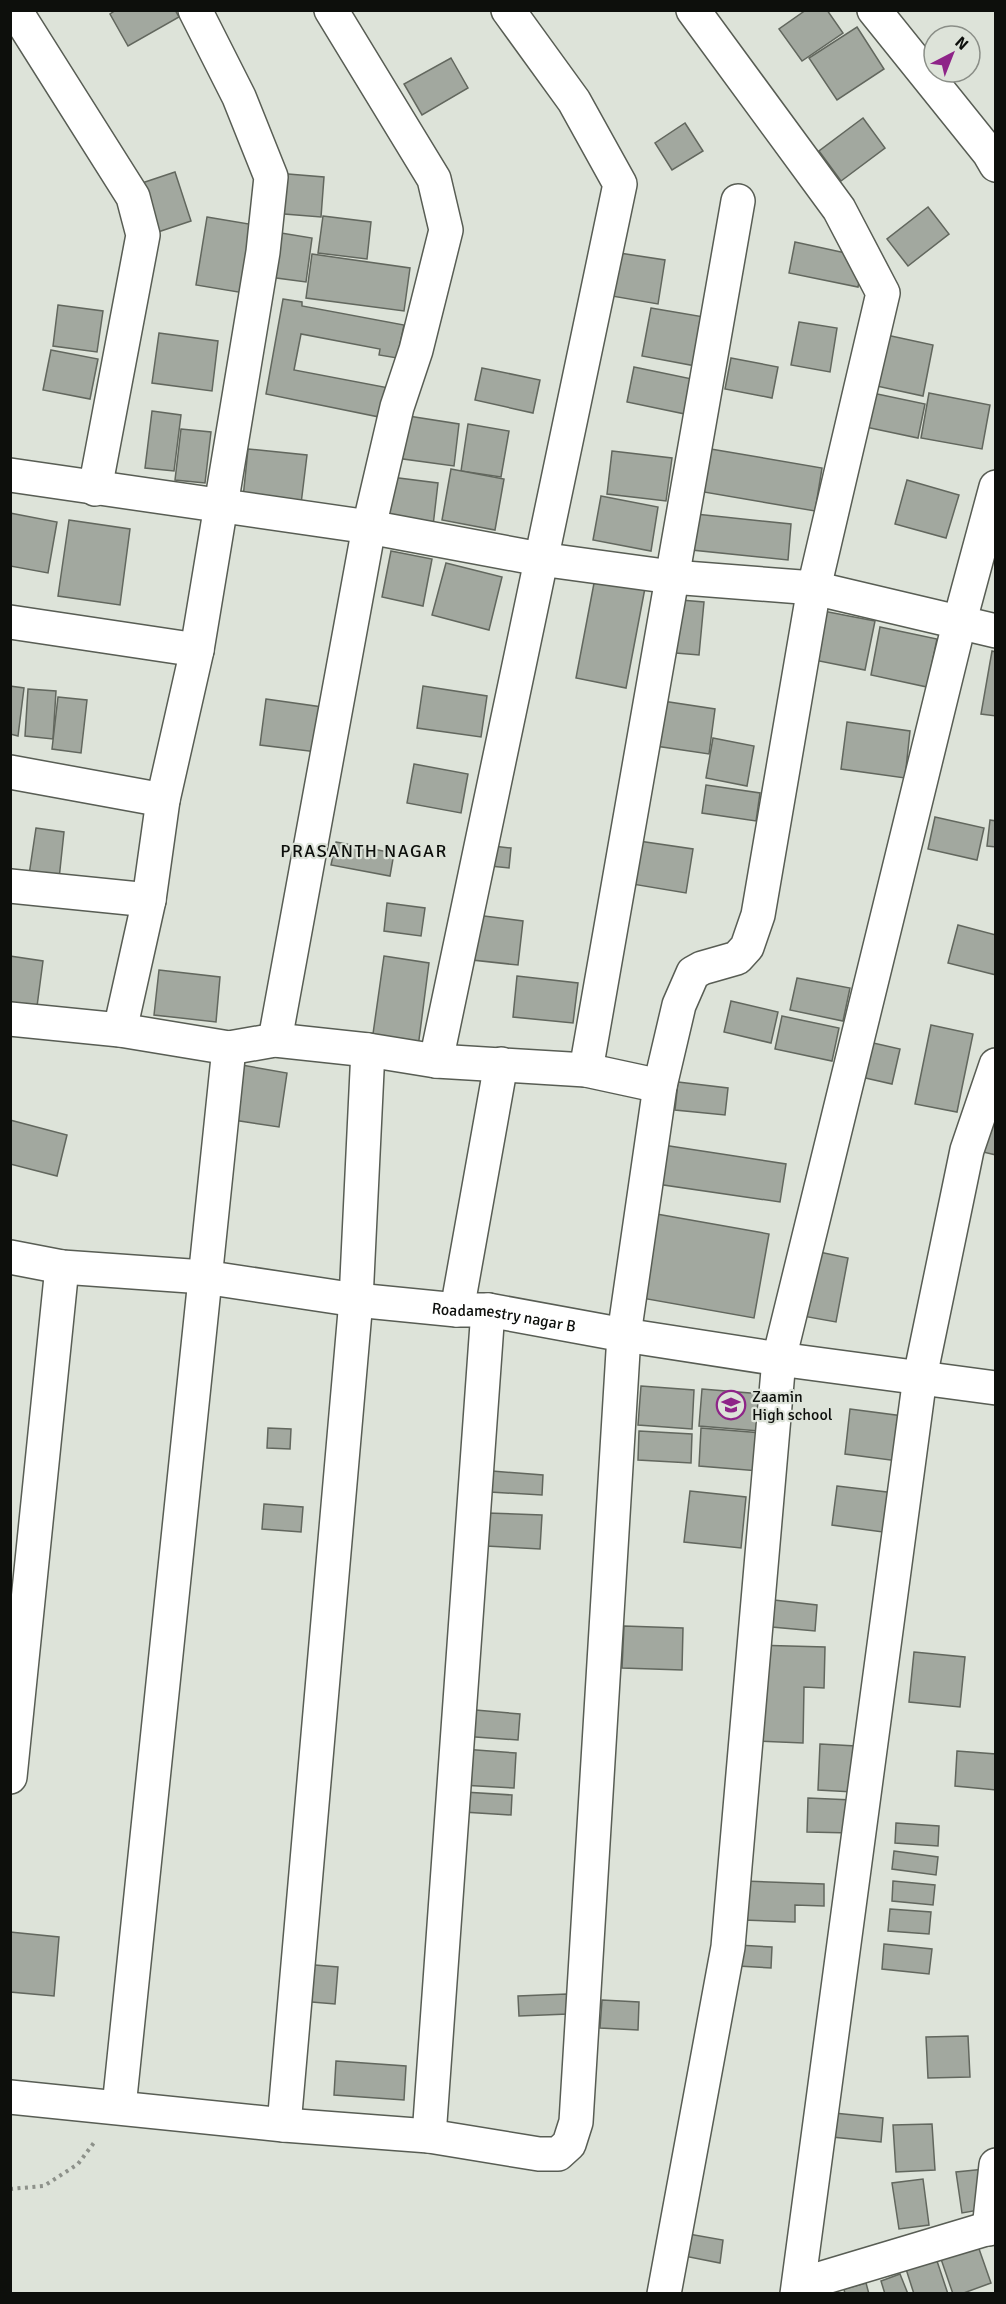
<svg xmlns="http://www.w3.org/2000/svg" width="1006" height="2304" viewBox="0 0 1006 2304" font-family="Signika,sans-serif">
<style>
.building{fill:#a2a89f;stroke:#62675e;stroke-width:1.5}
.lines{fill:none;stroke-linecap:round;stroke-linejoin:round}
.minor-casing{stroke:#585d54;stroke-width:36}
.path{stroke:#8d918a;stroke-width:4;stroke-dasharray:3 4.5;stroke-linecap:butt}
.minor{stroke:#fff;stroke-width:33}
.labels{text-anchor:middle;stroke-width:4.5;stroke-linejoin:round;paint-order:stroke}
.street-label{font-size:16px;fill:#0d0f0c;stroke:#dde3d9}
.poi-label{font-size:16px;fill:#0d0f0c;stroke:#dde3d9;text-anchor:start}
.neighbourhood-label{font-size:18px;letter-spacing:1.5px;fill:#0d0f0c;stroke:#dde3d9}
</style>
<rect width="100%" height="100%" fill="#dde3d9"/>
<!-- building -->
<g class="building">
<polygon points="116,10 175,10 179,17 128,46 110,14"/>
<polygon points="806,10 827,10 843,33 802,61 779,29"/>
<polygon points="857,27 884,69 837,100 809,58"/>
<polygon points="451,58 468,88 422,115 404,84"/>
<polygon points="863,118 885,148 841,181 819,151"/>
<polygon points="685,123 703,151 672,170 655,143"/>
<polygon points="175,172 191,221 152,234 136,185"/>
<polygon points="276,173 324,177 321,217 272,213"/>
<polygon points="928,207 949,234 908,266 887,239"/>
<polygon points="323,216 371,222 367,259 318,253"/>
<polygon points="207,217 255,225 244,293 196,285"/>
<polygon points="275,232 312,238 306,282 269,277"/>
<polygon points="795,242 864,257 858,287 789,273"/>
<polygon points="613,252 665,260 658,304 606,295"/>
<polygon points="312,254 410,268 404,311 306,298"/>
<polygon points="283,299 302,302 302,306 404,325 397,358 379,355 380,349 301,334 294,370 389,388 384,418 266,394"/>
<polygon points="58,305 103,311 97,352 53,346"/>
<polygon points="651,308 710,318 701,367 642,356"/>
<polygon points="799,322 837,328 830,372 791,365"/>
<polygon points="159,333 218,341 212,391 152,383"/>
<polygon points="882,334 933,345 923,396 872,385"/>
<polygon points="51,350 98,359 90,399 43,390"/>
<polygon points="731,358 778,367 772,398 725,389"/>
<polygon points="634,367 692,379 685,414 627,402"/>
<polygon points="482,368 540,380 533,413 475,400"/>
<polygon points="863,391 925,404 918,438 856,425"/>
<polygon points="929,393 990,405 982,449 921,438"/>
<polygon points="152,411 181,415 174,471 145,468"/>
<polygon points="402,415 459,424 454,466 396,458"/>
<polygon points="468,424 509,431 501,477 461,471"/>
<polygon points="181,429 211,432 205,483 175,480"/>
<polygon points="699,447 822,468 815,511 692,490"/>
<polygon points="248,449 307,455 301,504 243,498"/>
<polygon points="612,451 672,458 666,501 607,494"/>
<polygon points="451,469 504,479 495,530 442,520"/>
<polygon points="383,476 438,483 433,526 378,519"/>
<polygon points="907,480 959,495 946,538 895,524"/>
<polygon points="601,496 658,507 651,551 593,540"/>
<polygon points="10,513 57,522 48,573 10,566"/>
<polygon points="686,513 791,524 788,560 682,549"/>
<polygon points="69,520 130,529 120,605 58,596"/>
<polygon points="391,551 432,559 423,606 382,597"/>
<polygon points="446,563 502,577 489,630 432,615"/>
<polygon points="595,578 645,588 626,688 576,678"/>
<polygon points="669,599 704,602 699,655 664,652"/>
<polygon points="818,610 875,621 865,670 809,659"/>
<polygon points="880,627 937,639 927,687 871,675"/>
<polygon points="992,651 996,652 996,716 981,714"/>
<polygon points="10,686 24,688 18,736 10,734"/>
<polygon points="423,686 487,696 481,737 417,728"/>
<polygon points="28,689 56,691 53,739 25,736"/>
<polygon points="58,697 87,700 81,753 52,749"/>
<polygon points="266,699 322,707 317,752 260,745"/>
<polygon points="656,700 715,709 709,754 649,745"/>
<polygon points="847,722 910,731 905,778 841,769"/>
<polygon points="713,738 754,746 747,786 706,778"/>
<polygon points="414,764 468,774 461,813 407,803"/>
<polygon points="706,785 760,793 756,821 702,813"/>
<polygon points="935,817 984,828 977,860 928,849"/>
<polygon points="990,820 996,821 996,847 987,846"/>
<polygon points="36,828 64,832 59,879 29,875"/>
<polygon points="632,840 693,849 686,893 626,883"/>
<polygon points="336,842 394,853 390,876 331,865"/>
<polygon points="484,845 511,848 509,868 481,865"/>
<polygon points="387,903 425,908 421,936 384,931"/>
<polygon points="468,914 523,921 518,965 463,959"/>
<polygon points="958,925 996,935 996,975 948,963"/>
<polygon points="10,956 43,961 36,1014 10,1010"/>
<polygon points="384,956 429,963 417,1055 371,1048"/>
<polygon points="159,970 220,977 216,1022 154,1015"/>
<polygon points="517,976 578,983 573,1023 513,1017"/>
<polygon points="797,978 850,988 843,1021 790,1010"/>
<polygon points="731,1001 778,1012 771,1043 724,1032"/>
<polygon points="782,1016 839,1028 832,1061 775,1049"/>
<polygon points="931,1025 973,1034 957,1112 915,1104"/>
<polygon points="860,1040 900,1049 892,1084 852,1075"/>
<polygon points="236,1064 287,1073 279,1127 227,1119"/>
<polygon points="678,1082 728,1088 725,1115 675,1110"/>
<polygon points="996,1101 996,1155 983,1152"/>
<polygon points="10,1120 67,1135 57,1176 10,1164"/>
<polygon points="663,1145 786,1164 780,1202 657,1184"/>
<polygon points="651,1213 769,1234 754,1318 636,1297"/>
<polygon points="810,1250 848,1258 836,1322 797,1315"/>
<polygon points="641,1386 694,1390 692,1429 638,1425"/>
<polygon points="702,1389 762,1394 759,1431 699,1426"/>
<polygon points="850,1409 903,1416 898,1461 845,1454"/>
<polygon points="268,1428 291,1429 290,1449 267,1448"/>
<polygon points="701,1428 762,1433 759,1471 699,1466"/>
<polygon points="639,1431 692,1434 691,1463 638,1460"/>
<polygon points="492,1471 543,1475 542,1495 490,1492"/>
<polygon points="837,1486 895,1493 890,1533 832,1525"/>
<polygon points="690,1491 746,1497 741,1548 684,1542"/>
<polygon points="264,1504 303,1507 301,1532 262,1529"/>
<polygon points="487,1513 542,1515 540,1549 486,1546"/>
<polygon points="774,1600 817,1605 815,1631 772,1627"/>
<polygon points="624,1626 683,1628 682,1670 622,1668"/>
<polygon points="757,1645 825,1647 824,1688 804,1687 803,1743 754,1741"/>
<polygon points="914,1652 965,1657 960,1707 909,1702"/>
<polygon points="464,1709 520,1714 518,1740 462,1736"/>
<polygon points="820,1744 856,1746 853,1792 818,1790"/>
<polygon points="463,1749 516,1753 514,1788 461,1785"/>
<polygon points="957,1751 996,1754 996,1790 955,1786"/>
<polygon points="464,1792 512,1795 511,1815 463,1812"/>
<polygon points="808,1798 852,1800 851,1833 807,1832"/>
<polygon points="896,1823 939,1826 938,1846 895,1843"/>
<polygon points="894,1851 938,1857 936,1875 892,1869"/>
<polygon points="744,1881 824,1884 824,1906 795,1905 795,1922 743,1920"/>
<polygon points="893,1881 935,1885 933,1905 892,1901"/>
<polygon points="890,1909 931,1912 929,1934 888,1931"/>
<polygon points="10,1932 59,1937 54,1996 10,1992"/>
<polygon points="884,1944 932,1949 929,1974 882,1969"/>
<polygon points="738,1945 772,1947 771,1968 738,1966"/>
<polygon points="303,1964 338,1967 335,2004 300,2001"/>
<polygon points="567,1994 568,2014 519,2016 518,1996"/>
<polygon points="602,2000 639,2002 638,2030 600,2028"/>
<polygon points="968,2036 970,2077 928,2078 926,2037"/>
<polygon points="336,2061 406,2066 404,2100 334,2095"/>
<polygon points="834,2113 883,2118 881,2142 832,2137"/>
<polygon points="932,2124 935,2170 896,2172 893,2125"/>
<polygon points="985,2169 991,2208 962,2213 956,2172"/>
<polygon points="923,2179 929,2225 899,2229 892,2183"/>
<polygon points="683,2233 723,2240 720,2263 679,2255"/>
<polygon points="978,2246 991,2283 961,2294 953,2294 941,2259"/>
<polygon points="936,2258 948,2294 914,2294 906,2269"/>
<polygon points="900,2274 908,2294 885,2294 881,2281"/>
<polygon points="866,2283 869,2294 845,2294 844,2289"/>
</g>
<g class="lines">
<!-- minor casing -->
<g class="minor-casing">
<g id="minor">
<polyline points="15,10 133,197 143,235 95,489"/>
<polyline points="874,10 989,153 996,165"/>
<polyline points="10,475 369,527 540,559 672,577 814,588 996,631"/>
<polyline points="10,622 197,650"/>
<polyline points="10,772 163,800"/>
<polyline points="10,886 149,900"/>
<polyline points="10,1019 120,1030 229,1048 275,1040 368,1050 436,1061 586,1070 660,1086"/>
<polyline points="120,1030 149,900 163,800 197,650 263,252 271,177 239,97 195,10"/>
<polyline points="275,1040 369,527 397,407 416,350 446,230 434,179 331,10"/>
<polyline points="436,1061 620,184 574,101 508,10"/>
<polyline points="586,1070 738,201"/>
<path id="s1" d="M10,1257l52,10 142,10 152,23 101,10h31l136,25 155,24 217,29"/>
<polyline points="457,1310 501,1064"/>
<polyline points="10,1777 62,1267"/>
<polyline points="10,2097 284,2125 429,2136 539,2154 558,2154 569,2144 576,2122 624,1335 660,1086 679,1005 693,973 702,968 737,958 747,947 758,915 814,588 883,293 839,209 693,10"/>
<polyline points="119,2107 229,1048"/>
<polyline points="284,2125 356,1300 368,1050"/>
<polyline points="429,2136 488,1310"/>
<polyline points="989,2229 996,2165"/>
<polyline points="799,2285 996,2226"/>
<polyline points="664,2294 728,1947 779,1359 959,624 996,487"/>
<polyline points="797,2294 920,1377 967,1150 996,1065"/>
</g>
</g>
<!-- path -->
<polyline class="path" points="10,2189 44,2186 78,2164 96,2140"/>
<!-- minor -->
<use href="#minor" class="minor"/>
</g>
<!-- icons -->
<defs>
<g id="school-ring" transform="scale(1.5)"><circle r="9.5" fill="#dde3d9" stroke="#8e2488" stroke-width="1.5"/><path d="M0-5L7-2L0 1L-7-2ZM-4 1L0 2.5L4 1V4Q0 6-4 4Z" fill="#8e2488"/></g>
</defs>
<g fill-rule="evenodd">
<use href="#school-ring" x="731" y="1405"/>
</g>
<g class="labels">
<!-- street labels -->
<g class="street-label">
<text dy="6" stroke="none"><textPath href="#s1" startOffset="498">Roadamestry nagar B</textPath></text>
</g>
<!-- poi labels -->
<g class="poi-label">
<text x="752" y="1402">Zaamin<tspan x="752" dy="18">High school</tspan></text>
</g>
<!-- neighbourhood labels -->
<g class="neighbourhood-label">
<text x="364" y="857">PRASANTH NAGAR</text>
</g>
</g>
<!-- border -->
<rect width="1006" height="2304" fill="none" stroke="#0d0f0c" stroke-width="24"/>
<!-- north arrow -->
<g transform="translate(952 54) rotate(42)"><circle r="28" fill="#dde3d9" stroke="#8a8e87" stroke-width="1.5"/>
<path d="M0-4.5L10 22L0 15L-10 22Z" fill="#8e2488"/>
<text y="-9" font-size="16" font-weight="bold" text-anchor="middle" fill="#0d0f0c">N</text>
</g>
</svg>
